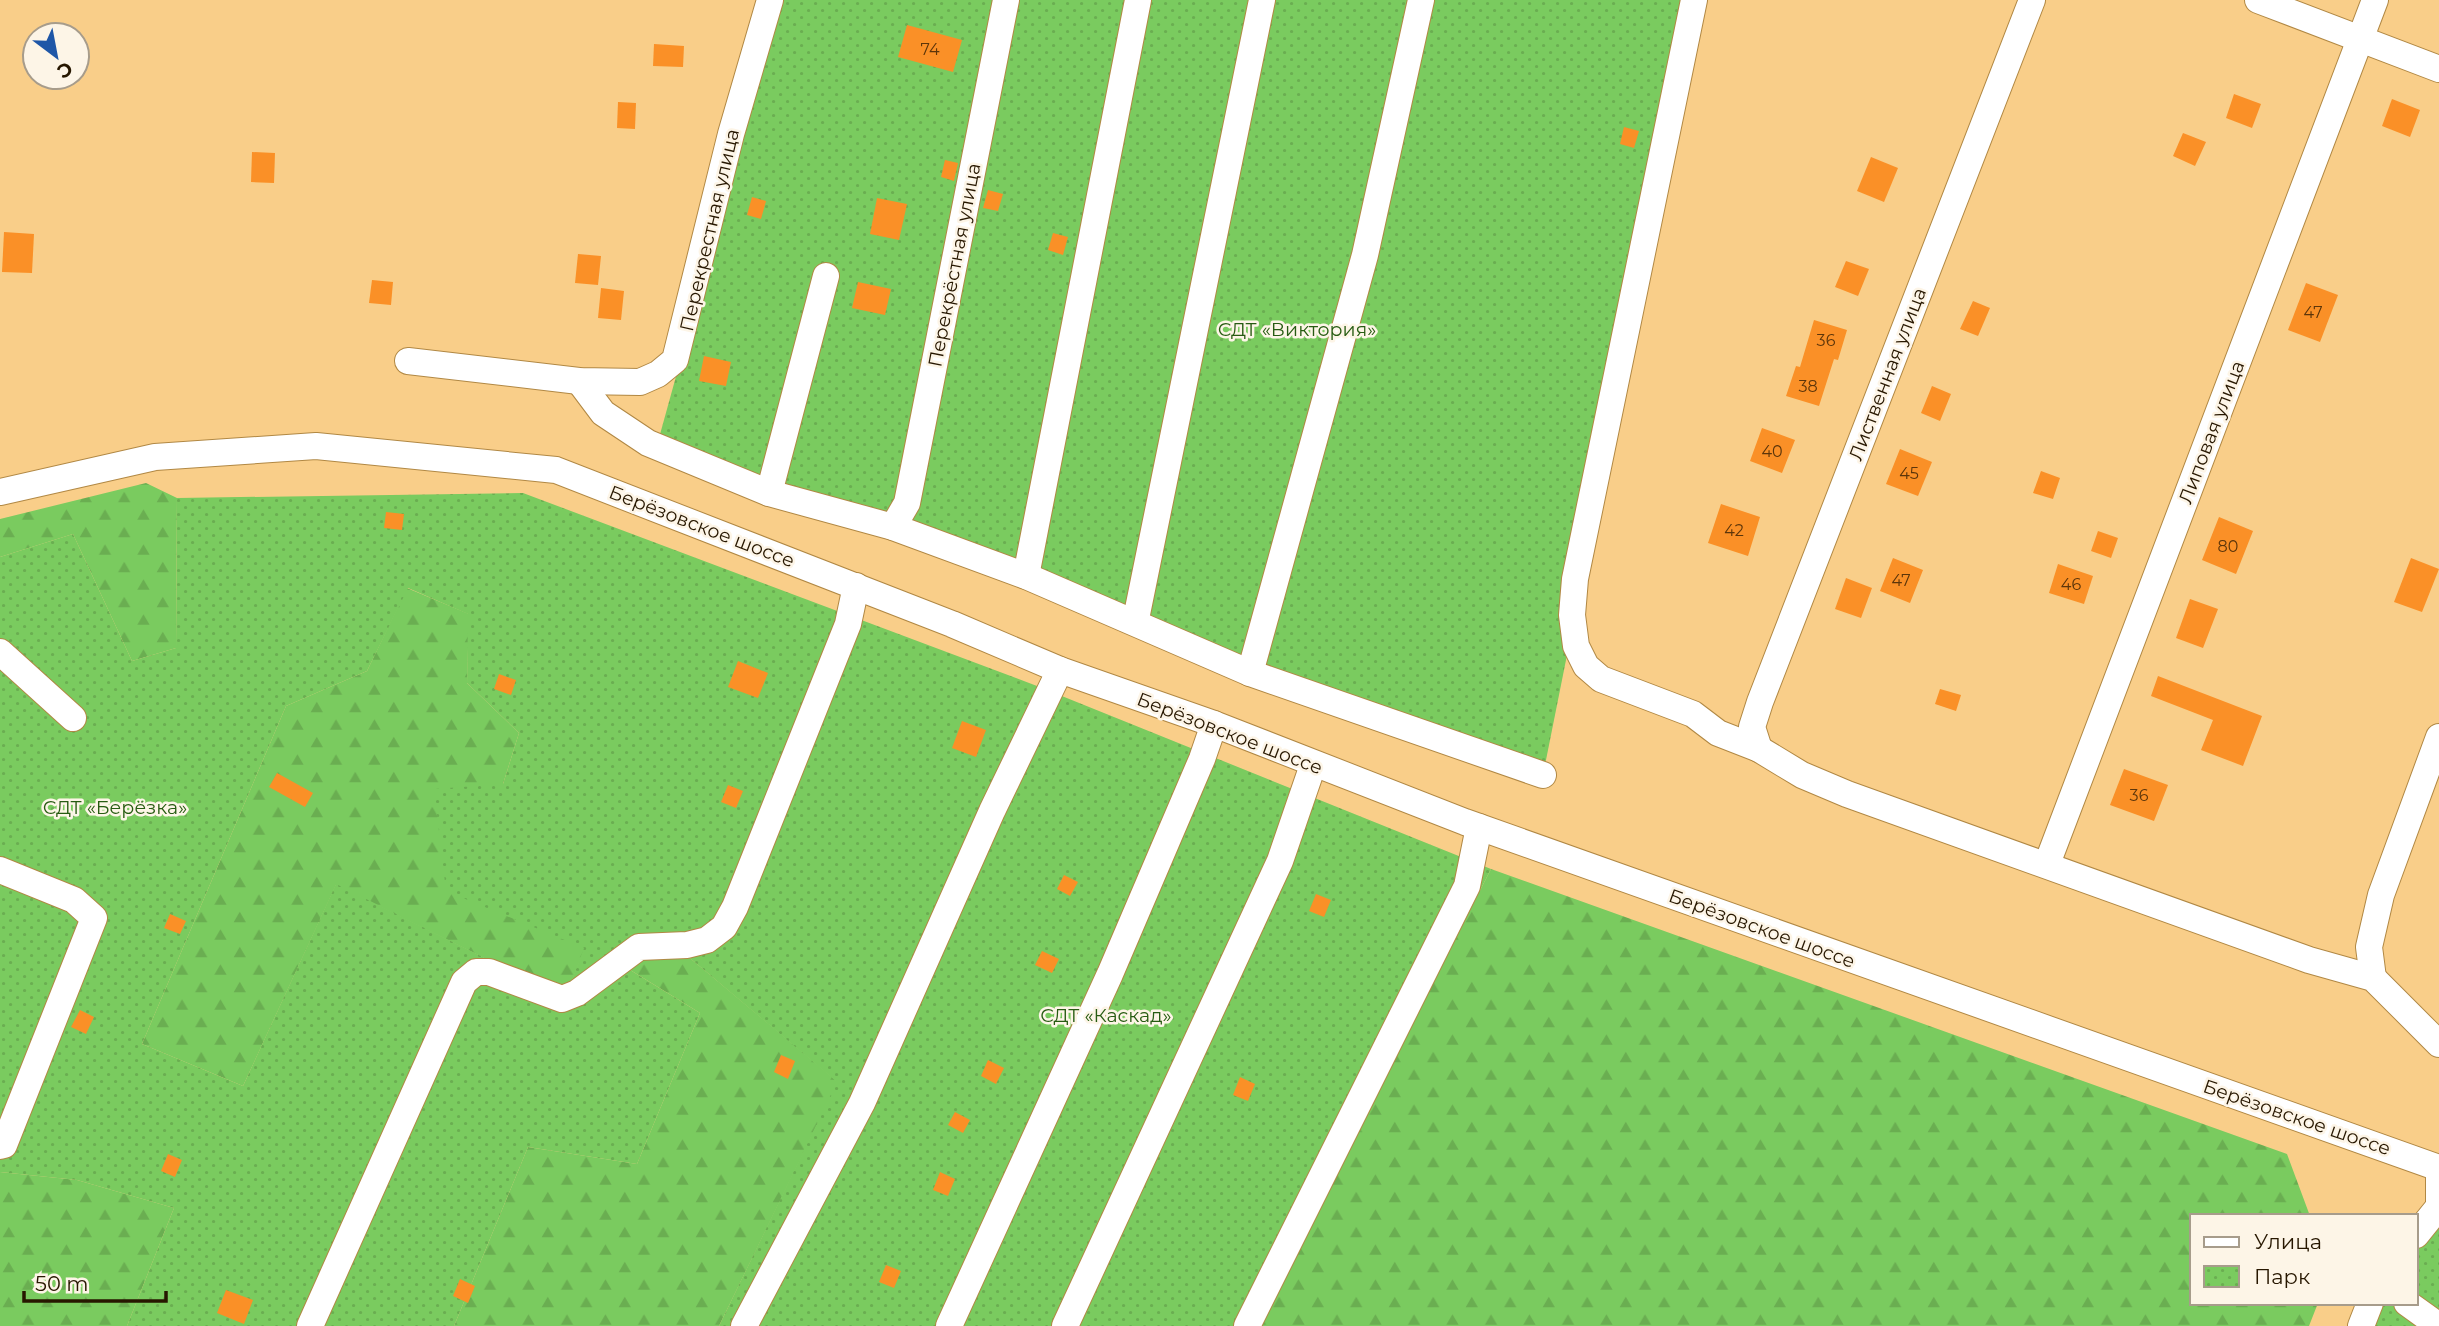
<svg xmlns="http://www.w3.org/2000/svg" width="2439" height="1326" viewBox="0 0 2439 1326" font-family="Montserrat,sans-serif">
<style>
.forest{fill:url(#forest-firs)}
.park{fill:url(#park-dots);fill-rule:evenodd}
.building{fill:#fa9027}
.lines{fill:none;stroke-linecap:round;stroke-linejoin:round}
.minor-casing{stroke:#b18844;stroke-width:28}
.minor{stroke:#fff;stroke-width:26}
.labels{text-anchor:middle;stroke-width:5;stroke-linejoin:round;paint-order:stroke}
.number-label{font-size:16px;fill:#5c350a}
.street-label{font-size:19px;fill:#271700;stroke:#fdf5e7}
.park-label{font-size:19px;fill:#275c12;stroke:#fdf5e7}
</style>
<defs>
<pattern id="forest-firs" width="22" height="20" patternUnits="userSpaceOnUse" patternTransform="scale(1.75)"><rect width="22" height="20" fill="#7acb5f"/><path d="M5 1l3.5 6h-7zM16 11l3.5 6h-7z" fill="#6aae51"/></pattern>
<pattern id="park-dots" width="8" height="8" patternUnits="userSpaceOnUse" patternTransform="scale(1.75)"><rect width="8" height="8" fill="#7acb5f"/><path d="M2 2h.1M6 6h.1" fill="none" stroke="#6aae51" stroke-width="1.8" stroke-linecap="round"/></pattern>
</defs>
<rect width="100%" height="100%" fill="#f9ce89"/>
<!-- forest -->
<g class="forest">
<polygon points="146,483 177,498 176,648 132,661 73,534 0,557 0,519"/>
<polygon points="407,588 469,614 467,683 519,733 503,784 585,948 565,998 336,885 243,1086 142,1044 286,706 367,671"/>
<polygon points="1491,869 2287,1154 2310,1216 2192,1216 2192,1303 2318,1303 2309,1326 1258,1326"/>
<polygon points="672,943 838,1082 719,1326 454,1326 528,1147 637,1164 700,1013 627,968"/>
<polygon points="0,1172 77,1180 174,1208 127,1326 0,1326"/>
</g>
<!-- park -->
<g class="park">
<polygon points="780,0 1698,0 1543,775 659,438"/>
<path d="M523,493l514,193 454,183 -233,457h-539l118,-244 -165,-139 -45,25 73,45 -63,151 -109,-17 -74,179h-327l47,-118 -97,-28 -77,-8v-615l73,-23 59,127 44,-13 1,-150zM408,588l60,26 -1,69 52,50 -16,51 -69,5 12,102 138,57 -19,50 -229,-114 -93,202 -101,-42 144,-338 81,-35z"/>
<polygon points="2439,1224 2439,1326 2356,1326 2364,1303 2416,1303 2416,1236"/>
</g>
<!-- building -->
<g class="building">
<polygon points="907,25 962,40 953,72 898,57"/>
<polygon points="654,44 684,46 683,67 653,66"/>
<polygon points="2234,94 2261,104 2252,128 2226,118"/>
<polygon points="2392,99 2420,110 2410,137 2382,126"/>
<polygon points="618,102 636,103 635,129 617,128"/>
<polygon points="1624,127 1639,131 1634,148 1620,144"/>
<polygon points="2183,133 2206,142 2195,166 2173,156"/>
<polygon points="252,152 275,153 274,183 251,182"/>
<polygon points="1871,157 1898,168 1884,202 1857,191"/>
<polygon points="945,160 958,163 954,181 941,177"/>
<polygon points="988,190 1003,194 998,211 983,208"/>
<polygon points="752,197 766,201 761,219 747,215"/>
<polygon points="877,198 907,204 899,240 870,234"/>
<polygon points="4,232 34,234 32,273 2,272"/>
<polygon points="1053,233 1068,237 1063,255 1048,250"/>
<polygon points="578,254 601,256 598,285 575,283"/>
<polygon points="1846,261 1869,269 1858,296 1835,287"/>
<polygon points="372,280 393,282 391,305 369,303"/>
<polygon points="858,282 891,289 885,315 852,308"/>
<polygon points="2306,283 2338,295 2320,342 2288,330"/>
<polygon points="601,288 624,291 621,320 598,318"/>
<polygon points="1973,301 1990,308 1978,336 1960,329"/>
<polygon points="1814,320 1847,330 1838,360 1834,359 1819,406 1786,396 1796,366 1800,367"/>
<polygon points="704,356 731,362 726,386 699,381"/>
<polygon points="1932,386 1951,394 1940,421 1921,413"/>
<polygon points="1762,428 1795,440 1782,473 1750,461"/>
<polygon points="1900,449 1932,462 1918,496 1886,484"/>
<polygon points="2041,471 2060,478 2053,499 2033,493"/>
<polygon points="1721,504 1760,517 1748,556 1708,543"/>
<polygon points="386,512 404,514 402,530 384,528"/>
<polygon points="2219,517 2253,531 2236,574 2202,560"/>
<polygon points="2098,531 2118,538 2111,558 2091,551"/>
<polygon points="1893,558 1923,570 1910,603 1880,591"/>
<polygon points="2411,558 2439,569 2422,612 2394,602"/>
<polygon points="2058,564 2093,576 2084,604 2049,593"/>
<polygon points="1846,578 1872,588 1861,618 1835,609"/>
<polygon points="2190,599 2218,609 2203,648 2176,638"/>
<polygon points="738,661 768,673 758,698 728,687"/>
<polygon points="499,674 516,680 511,695 494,689"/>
<polygon points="2158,676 2262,716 2243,766 2201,750 2213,720 2151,696"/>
<polygon points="1940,689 1961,695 1956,711 1935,704"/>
<polygon points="962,721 986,730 976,757 952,748"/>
<polygon points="2124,769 2168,785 2154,821 2110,805"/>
<polygon points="277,773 313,793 305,807 269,787"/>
<polygon points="728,785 743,791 736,808 721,802"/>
<polygon points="1064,875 1078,882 1070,896 1057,889"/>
<polygon points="1316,894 1331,900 1324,917 1309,911"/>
<polygon points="170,914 186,921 180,934 164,928"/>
<polygon points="1042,951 1059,959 1052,973 1035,965"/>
<polygon points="80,1010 94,1017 86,1034 71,1027"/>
<polygon points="781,1055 795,1061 788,1079 774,1072"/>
<polygon points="988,1060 1004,1068 996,1084 981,1076"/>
<polygon points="1240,1077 1255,1084 1248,1101 1233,1095"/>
<polygon points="955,1112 970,1120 963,1133 948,1125"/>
<polygon points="168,1154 182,1160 175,1177 161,1171"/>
<polygon points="940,1172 955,1179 948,1196 933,1190"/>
<polygon points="886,1265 901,1271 894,1288 879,1282"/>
<polygon points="460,1279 475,1286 468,1303 453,1296"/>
<polygon points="226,1290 253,1300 244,1324 217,1313"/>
</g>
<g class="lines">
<!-- minor casing -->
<g class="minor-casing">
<g id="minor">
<polyline points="1694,0 1575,579 1572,615 1576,646 1586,666 1601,679 1693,714 1718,733 1759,749 1802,775 1847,794 2309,960 2373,978 2439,1044"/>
<polyline points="2258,0 2439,69"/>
<polyline points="408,361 579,381 640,382 658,374 675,360 731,134 770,0"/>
<polyline points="579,381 603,413 648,443 769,493 893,527 1026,576 1250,673 1543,775"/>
<polyline points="0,492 155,457 316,446 556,470 952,624 1060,670 1214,724 1465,822 2439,1168"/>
<polyline points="769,493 826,276"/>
<polyline points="893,527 907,503 1006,0"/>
<polyline points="1026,576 1138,0"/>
<polyline points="1136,619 1262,0"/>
<polyline points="0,652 73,718"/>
<polyline points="1250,673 1365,255 1421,0"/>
<polyline points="1759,749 1752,727 1760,702 2032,0"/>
<polyline points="2047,864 2375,0"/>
<polyline points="0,870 74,900 94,918 4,1145 0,1146"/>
<polyline points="2373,978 2369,947 2381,895 2439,737"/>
<polyline points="2439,1175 2439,1211"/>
<polyline points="2416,1235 2437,1209"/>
<polyline points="2407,1303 2439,1326"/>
<polyline points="310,1326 464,982 476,972 489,972 562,999 577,993 639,947 687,945 707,940 724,927 735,907 848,624 856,586"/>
<polyline points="744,1326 862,1103 992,811 1060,670"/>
<polyline points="949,1326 1110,974 1202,759 1214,724"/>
<polyline points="1065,1326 1280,861 1313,765"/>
<polyline points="1247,1326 1467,886 1479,827"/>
<polyline points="2361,1326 2370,1303"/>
</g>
</g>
<!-- minor -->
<use href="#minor" class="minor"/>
</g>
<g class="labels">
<!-- number labels -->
<g class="number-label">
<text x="930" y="55">74</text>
<text x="2313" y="318">47</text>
<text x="1826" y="346">36</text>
<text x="1808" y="392">38</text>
<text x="1772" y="457">40</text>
<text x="1909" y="479">45</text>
<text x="1734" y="536">42</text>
<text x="2228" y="552">80</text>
<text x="1901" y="586">47</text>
<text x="2071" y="590">46</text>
<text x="2139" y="801">36</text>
</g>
<!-- street labels -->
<g class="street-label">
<text transform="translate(709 230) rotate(-77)" y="7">Перекрестная улица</text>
<text transform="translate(954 265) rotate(-79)" y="7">Перекрёстная улица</text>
<text transform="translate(1887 374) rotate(-69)" y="7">Лиственная улица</text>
<text transform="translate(2211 432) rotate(-69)" y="7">Липовая улица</text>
<text transform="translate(702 526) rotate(21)" y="7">Берёзовское шоссе</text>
<text transform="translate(1230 733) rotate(21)" y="7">Берёзовское шоссе</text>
<text transform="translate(1762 928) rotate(20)" y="7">Берёзовское шоссе</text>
<text transform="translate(2297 1117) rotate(19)" y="7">Берёзовское шоссе</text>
</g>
<!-- park labels -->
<g class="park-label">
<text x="1297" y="336">СДТ «Виктория»</text>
<text x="115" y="814">СДТ «Берёзка»</text>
<text x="1106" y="1022">СДТ «Каскад»</text>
</g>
</g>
<!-- legend -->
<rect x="2190" y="1214" width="228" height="91" fill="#fdf5e7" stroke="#a79c8b" stroke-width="2"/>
<rect x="2204" y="1237" width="35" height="10" fill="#ffffff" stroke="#a79c8b" stroke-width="2"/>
<text x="2254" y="1249" font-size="21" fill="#271700">Улица</text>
<rect x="2204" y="1266" width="35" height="21" fill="url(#park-dots)" stroke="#a79c8b" stroke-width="2"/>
<text x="2254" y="1284" font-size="21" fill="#271700">Парк</text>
<!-- north arrow -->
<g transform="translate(56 56) rotate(148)"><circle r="33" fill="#fdf5e7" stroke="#a79c8b" stroke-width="2"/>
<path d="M0-5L12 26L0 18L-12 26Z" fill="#1e56a7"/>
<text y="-10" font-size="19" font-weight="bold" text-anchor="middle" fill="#271700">С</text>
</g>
<!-- scale -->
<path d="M24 1291v10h142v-10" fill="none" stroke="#271700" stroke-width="3.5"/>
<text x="35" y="1291" font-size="21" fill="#271700" stroke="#fdf5e7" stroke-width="5" paint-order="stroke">50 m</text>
</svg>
